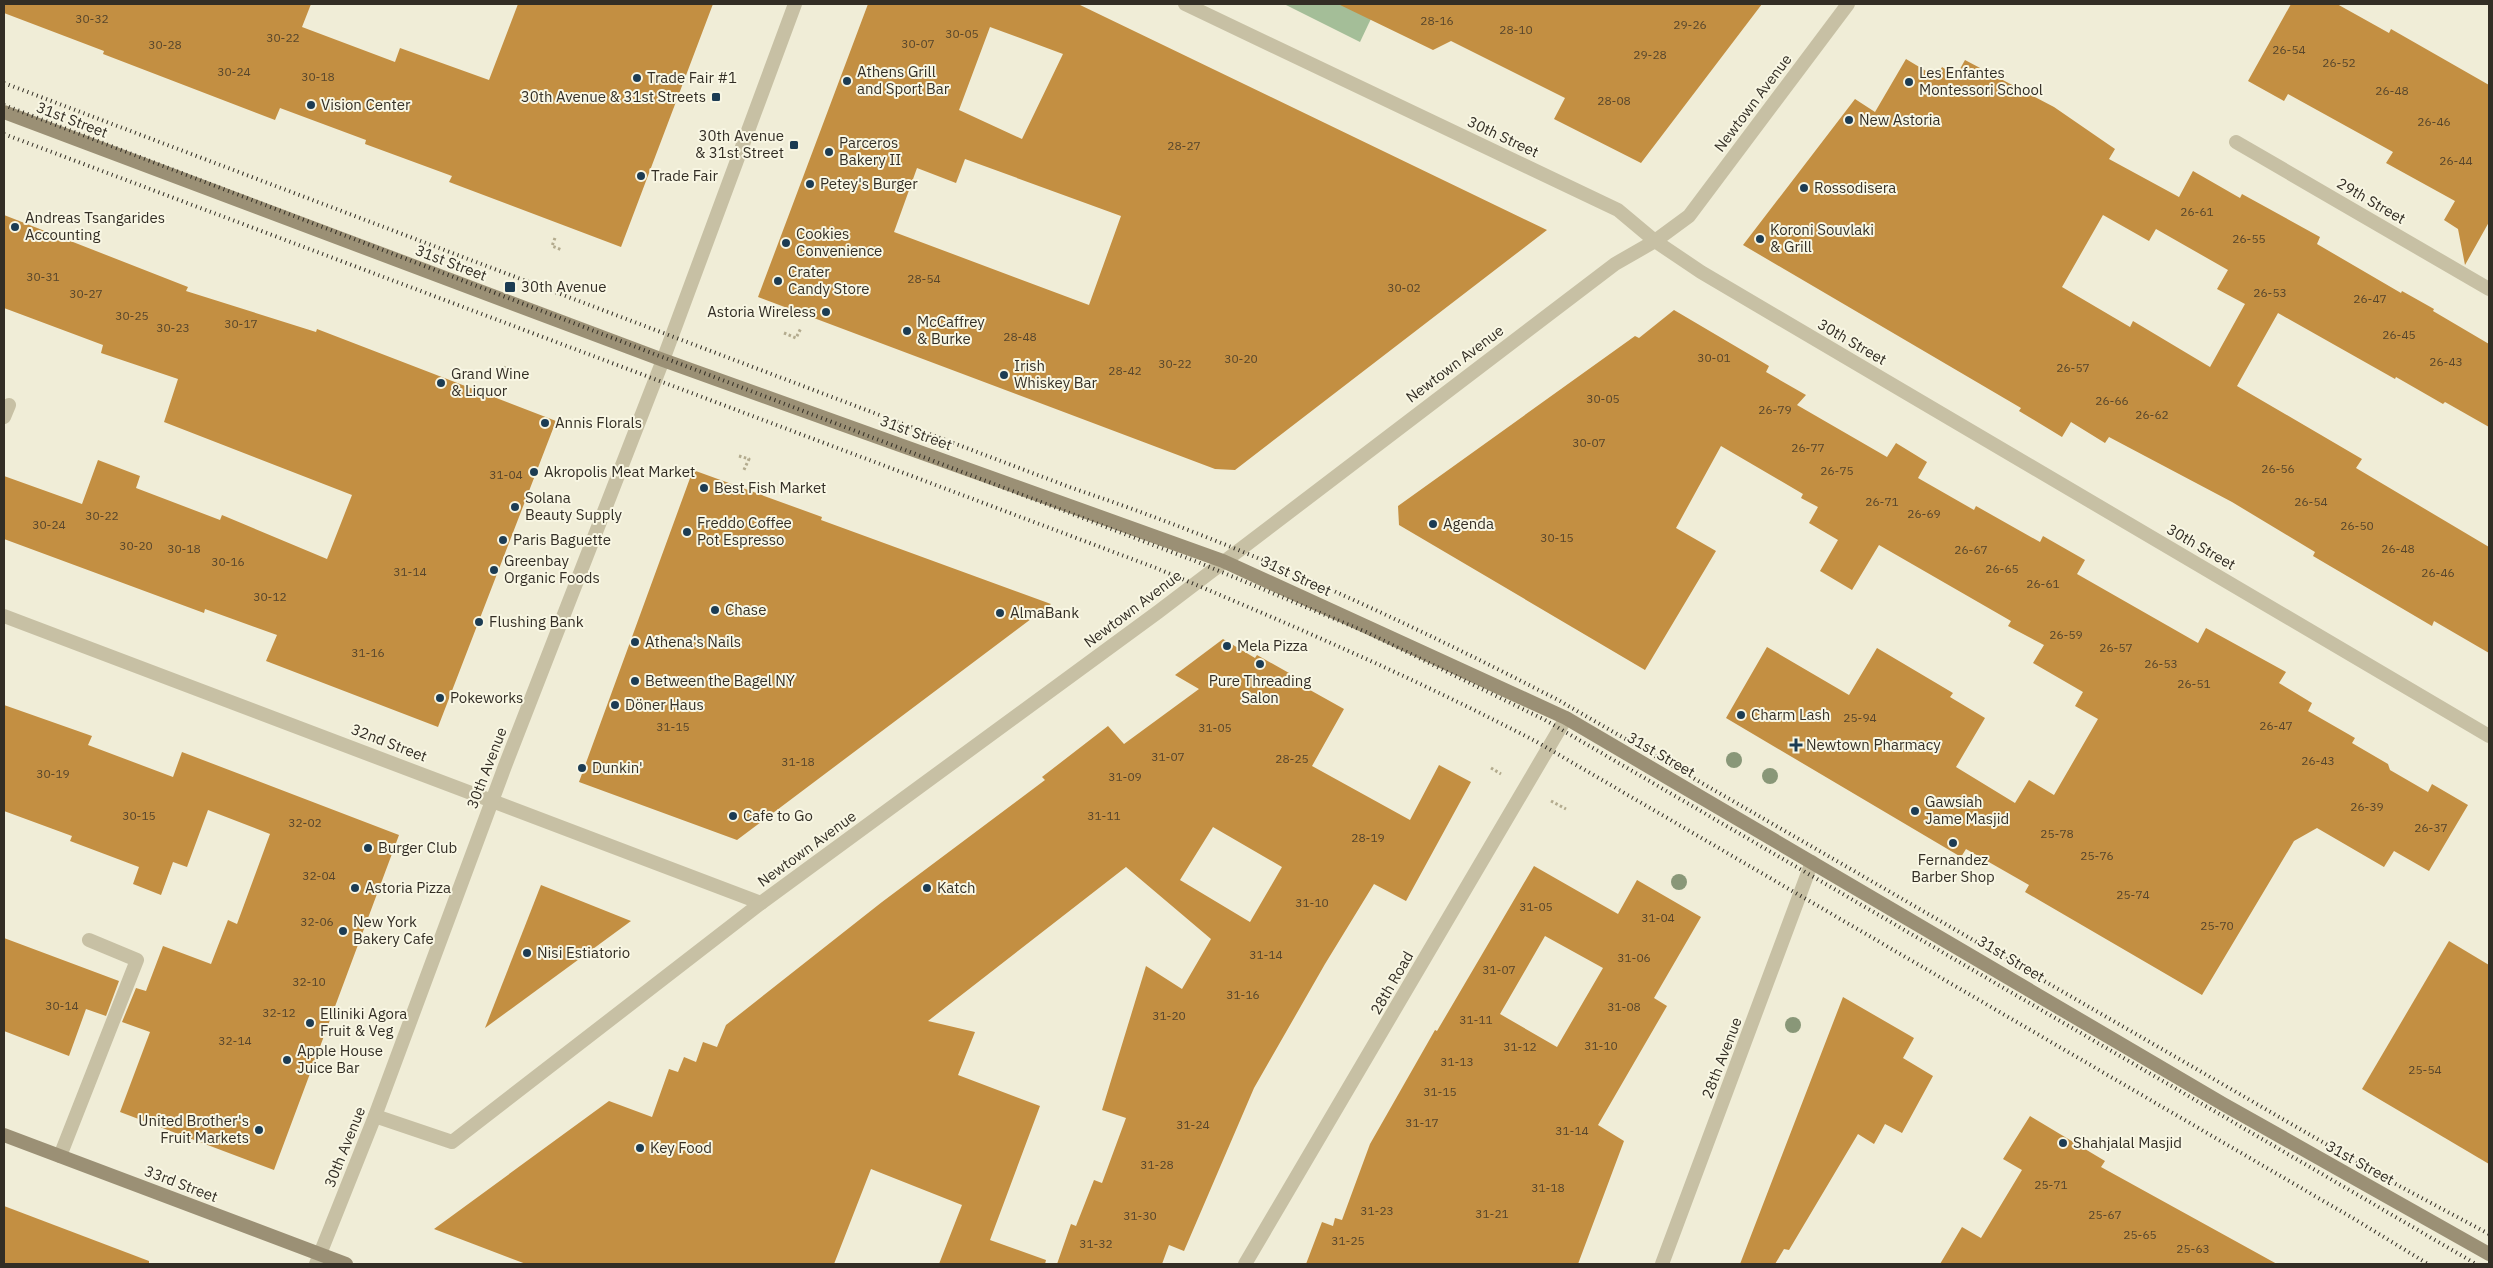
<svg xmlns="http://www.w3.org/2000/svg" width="2493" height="1268" viewBox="0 0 2493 1268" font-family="'IBM Plex Sans',sans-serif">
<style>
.green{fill:#a4be98}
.building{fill:#c38f42;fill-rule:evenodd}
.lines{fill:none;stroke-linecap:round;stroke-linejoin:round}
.path{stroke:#b3ab8e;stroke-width:3;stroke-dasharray:2.5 2.5;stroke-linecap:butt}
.service{stroke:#c7c0a4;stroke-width:14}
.minor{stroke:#c7c0a4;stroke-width:14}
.tertiary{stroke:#c7c0a4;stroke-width:14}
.secondary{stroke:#9b9075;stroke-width:14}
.rail{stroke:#332e25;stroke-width:4;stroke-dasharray:1 4;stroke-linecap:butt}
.tree{fill:#899778}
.poi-dot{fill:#1c3c53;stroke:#f8f6e3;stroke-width:2}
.labels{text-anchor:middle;stroke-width:4;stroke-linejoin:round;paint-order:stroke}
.number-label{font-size:12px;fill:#57462c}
.poi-label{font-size:15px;fill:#332e25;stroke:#f8f6e3;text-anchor:start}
.street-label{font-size:15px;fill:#332e25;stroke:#f8f6e3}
</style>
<rect width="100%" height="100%" fill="#f0edd7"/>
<!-- green -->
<polygon class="green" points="1284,4 1378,4 1360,42"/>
<!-- building -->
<g class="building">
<polygon points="4,4 311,4 302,27 395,62 400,48 489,80 518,4 713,4 621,247 449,182 452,176 365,144 366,140 280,108 275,120 103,54 104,51 4,13"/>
<path d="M868,4h210l469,226 -312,240 -20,-1 -457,-172zM990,27l73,27 -41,85 -63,-29zM965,159l156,57 -32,89 -195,-73 23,-64 39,15z"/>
<polygon points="1338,4 1762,4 1641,163 1554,119 1565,98 1451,41 1433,50"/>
<polygon points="2291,4 2337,4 2389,33 2391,29 2489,85 2489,222 2465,265 2458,229 2444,220 2455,201 2386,163 2393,152 2288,94 2284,101 2248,81"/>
<path d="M1906,59l30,18 6,-10 14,9 9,-16 89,47 61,42 -6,10 70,38 14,-26 47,27 2,-4 78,43 -3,7 84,49 1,-2 32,18 -1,2 56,33v83l-44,-25 -2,2 -47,-27 -1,2 -117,-66 -41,73 125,73 -6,9 133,79v106l-55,-32 -2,5 -119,-70 2,-4 -83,-50 -123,-65 -4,6 -34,-21 -9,15 -43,-26 2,-3 -278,-163 112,-146 20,13zM2103,215l46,26 7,-12 72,41 -11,19 28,15 -35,63 -77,-46 -3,6 -68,-40z"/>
<polygon points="4,215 188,287 186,291 316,332 317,329 556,421 438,727 266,661 277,635 205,609 204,613 4,539 4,476 82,504 98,460 140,476 136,488 220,520 222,515 327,559 352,495 164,422 178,379 101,353 103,345 4,308"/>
<polygon points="1674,310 1769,366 1766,372 1806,395 1797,405 1887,457 1896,443 1927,462 1918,478 1974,510 1976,506 2040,542 2043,536 2085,560 2077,574 2198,643 2206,628 2286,672 2279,683 2312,703 2308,711 2355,738 2352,743 2388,764 2390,770 2428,792 2432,784 2468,805 2429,871 2394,851 2384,867 2317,828 2294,841 2202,995 2025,892 2029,885 1966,849 1961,857 1726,718 1767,647 1849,695 1877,648 1953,693 1950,697 1985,718 1956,767 2015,803 2029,780 2054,795 2098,719 2075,706 2083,692 2033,663 2044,645 2008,626 2011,621 1879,545 1852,590 1820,571 1838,540 1809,523 1818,507 1801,498 1803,494 1721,446 1676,528 1716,551 1645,670 1399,525 1398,506 1635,336 1639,338"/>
<polygon points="693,470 822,517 821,520 1051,604 737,840 579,782"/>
<path d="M1223,639l32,19 2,-3 55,31 -2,4 34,19 -32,57 98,54 29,-55 32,17 -65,119 -32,-17 -49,80 -71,124 -70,163 -15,-6 -7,19h-105l14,-40 5,2 18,-46 8,3 24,-65 -24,-8 44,-144 36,23 29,-50 -85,-72 -198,154 47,11 -17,43 82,31 -50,134 56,20 -1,4h-106l23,-59 -91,-36 -37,95h-308l-92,-35 175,-128 43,16 17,-48 9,3 6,-15 12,5 7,-20 14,5 9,-22 156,-123 163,-122 -3,-3 66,-51 16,18 75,-55 -24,-14zM1213,827l69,40 -32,55 -70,-42z"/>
<polygon points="4,705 92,736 88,745 173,777 182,752 399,835 274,1170 120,1112 150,1032 122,1022 136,988 146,991 163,946 211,964 228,920 237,924 270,834 208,810 187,867 173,862 161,895 133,884 139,867 70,841 72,836 4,811"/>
<path d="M1534,866l84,48 19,-34 64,37 -47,81 13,8 -69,119 26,16 -46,123h-272l16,-42 11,4 2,-8 7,2 28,-76 65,-114 2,1zM1545,936l58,32 -46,79 -57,-33z"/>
<polygon points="541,885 631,921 485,1028"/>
<polygon points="4,938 119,981 106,1016 86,1009 69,1056 4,1031"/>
<polygon points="2449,941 2489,965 2489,1164 2362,1089"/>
<polygon points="1843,997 1914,1038 1903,1058 1933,1076 1902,1133 1885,1124 1874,1144 1858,1134 1789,1250 1784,1249 1775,1264 1740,1264"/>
<polygon points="2030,1116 2105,1161 2101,1167 2277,1264 1940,1264 1962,1227 1981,1238 2022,1170 2003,1159"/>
<polygon points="4,1206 149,1261 149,1264 4,1264"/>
</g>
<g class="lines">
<!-- path -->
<g class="path">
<polyline points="555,238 552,246 562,250"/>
<polyline points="784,333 796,338 801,328"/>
<polyline points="500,376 503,367 518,373"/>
<polyline points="739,456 749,459 743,472"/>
<polyline points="1491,768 1501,774"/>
<polyline points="1551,801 1566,809"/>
</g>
<!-- service -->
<g class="service">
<polyline points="4,417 9,405"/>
<polyline points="60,1156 137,960 89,940"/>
</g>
<!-- minor -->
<g class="minor">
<polyline points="1185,4 1618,210 1655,241 1701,272 2489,736"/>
<polyline points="2236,142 2489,289"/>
<polyline points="4,616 761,903"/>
<polyline points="375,1116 452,1142 761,903 1158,612 1615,264 1655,241 1689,216 1848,4"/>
<polyline points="1245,1264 1566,718"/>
<polyline points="1662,1264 1812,862"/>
</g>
<!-- tertiary -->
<polyline class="tertiary" points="316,1264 375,1116 505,766 663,360 795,4"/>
<!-- secondary -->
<g class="secondary">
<polyline points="4,112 663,360 1223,561 1566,718 2223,1104 2489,1254"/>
<polyline points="4,1135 346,1264"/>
</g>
<!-- rail -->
<g class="rail">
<path d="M4,83l1068,405c168,56 330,131 488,213l830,480 99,53"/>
<polyline points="4,105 1195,561 1366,632 1545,720 2476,1264"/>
<path d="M4,134l1152,434c129,54 257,109 381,174l819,478 72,44"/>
</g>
</g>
<!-- trees -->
<g class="tree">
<circle cx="1734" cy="760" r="8"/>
<circle cx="1770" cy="776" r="8"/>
<circle cx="1679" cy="882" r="8"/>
<circle cx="1793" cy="1025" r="8"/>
</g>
<!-- markers -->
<g class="poi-dot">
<circle cx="637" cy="78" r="5"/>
<circle cx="847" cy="81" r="5"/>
<circle cx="1909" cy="82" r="5"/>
<rect x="711" y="92" width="10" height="10" rx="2.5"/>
<circle cx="311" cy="105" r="5"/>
<circle cx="1849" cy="120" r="5"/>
<rect x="789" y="140" width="10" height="10" rx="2.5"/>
<circle cx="829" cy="152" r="5"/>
<circle cx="641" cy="176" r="5"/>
<circle cx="810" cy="184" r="5"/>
<circle cx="1804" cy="188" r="5"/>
<circle cx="15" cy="227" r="5"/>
<circle cx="1760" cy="239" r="5"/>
<circle cx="786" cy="243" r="5"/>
<circle cx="778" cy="281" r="5"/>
<rect x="504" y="281" width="12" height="12" rx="2.5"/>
<circle cx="826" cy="312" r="5"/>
<circle cx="907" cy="331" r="5"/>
<circle cx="1004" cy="375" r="5"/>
<circle cx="441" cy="383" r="5"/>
<circle cx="545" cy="423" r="5"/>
<circle cx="534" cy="472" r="5"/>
<circle cx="704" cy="488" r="5"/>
<circle cx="515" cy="507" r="5"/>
<circle cx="1433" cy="524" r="5"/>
<circle cx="687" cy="532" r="5"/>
<circle cx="503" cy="540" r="5"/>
<circle cx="494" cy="570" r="5"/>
<circle cx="715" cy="610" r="5"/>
<circle cx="1000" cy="613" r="5"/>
<circle cx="479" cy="622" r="5"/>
<circle cx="635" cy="642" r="5"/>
<circle cx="1227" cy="646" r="5"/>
<circle cx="1260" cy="664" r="5"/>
<circle cx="635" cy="681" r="5"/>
<circle cx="440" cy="698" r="5"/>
<circle cx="615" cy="705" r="5"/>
<circle cx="1741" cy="715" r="5"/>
<path d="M1793.5 737.5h5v5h5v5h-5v5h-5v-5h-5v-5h5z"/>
<circle cx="582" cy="768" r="5"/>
<circle cx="1915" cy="811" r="5"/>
<circle cx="733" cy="816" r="5"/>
<circle cx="1953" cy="843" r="5"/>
<circle cx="368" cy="848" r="5"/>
<circle cx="355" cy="888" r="5"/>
<circle cx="927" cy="888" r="5"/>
<circle cx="343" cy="931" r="5"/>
<circle cx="527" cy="953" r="5"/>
<circle cx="310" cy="1023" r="5"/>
<circle cx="287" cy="1060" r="5"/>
<circle cx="259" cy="1130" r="5"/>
<circle cx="2063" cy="1143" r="5"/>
<circle cx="640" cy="1148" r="5"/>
</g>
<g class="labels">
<!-- number labels -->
<g class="number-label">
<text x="92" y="23">30-32</text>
<text x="1437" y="25">28-16</text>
<text x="1690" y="29">29-26</text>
<text x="1516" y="34">28-10</text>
<text x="962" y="38">30-05</text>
<text x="283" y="42">30-22</text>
<text x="918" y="48">30-07</text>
<text x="165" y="49">30-28</text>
<text x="2289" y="54">26-54</text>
<text x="1650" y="59">29-28</text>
<text x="2339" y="67">26-52</text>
<text x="234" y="76">30-24</text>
<text x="318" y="81">30-18</text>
<text x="2392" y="95">26-48</text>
<text x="1614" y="105">28-08</text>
<text x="2434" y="126">26-46</text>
<text x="1184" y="150">28-27</text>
<text x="2456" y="165">26-44</text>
<text x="2197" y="216">26-61</text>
<text x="2249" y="243">26-55</text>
<text x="43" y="281">30-31</text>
<text x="924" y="283">28-54</text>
<text x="1404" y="292">30-02</text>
<text x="2270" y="297">26-53</text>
<text x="86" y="298">30-27</text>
<text x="2370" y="303">26-47</text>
<text x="132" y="320">30-25</text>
<text x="241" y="328">30-17</text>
<text x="173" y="332">30-23</text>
<text x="2399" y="339">26-45</text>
<text x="1020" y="341">28-48</text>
<text x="1714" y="362">30-01</text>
<text x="1241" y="363">30-20</text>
<text x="2446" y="366">26-43</text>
<text x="1175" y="368">30-22</text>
<text x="2073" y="372">26-57</text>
<text x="1125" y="375">28-42</text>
<text x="1603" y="403">30-05</text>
<text x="2112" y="405">26-66</text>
<text x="1775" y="414">26-79</text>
<text x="2152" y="419">26-62</text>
<text x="1589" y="447">30-07</text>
<text x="1808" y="452">26-77</text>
<text x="2278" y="473">26-56</text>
<text x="1837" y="475">26-75</text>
<text x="506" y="479">31-04</text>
<text x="1882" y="506">26-71</text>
<text x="2311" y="506">26-54</text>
<text x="1924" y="518">26-69</text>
<text x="102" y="520">30-22</text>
<text x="49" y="529">30-24</text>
<text x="2357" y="530">26-50</text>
<text x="1557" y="542">30-15</text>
<text x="136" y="550">30-20</text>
<text x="184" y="553">30-18</text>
<text x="2398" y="553">26-48</text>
<text x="1971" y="554">26-67</text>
<text x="228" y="566">30-16</text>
<text x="2002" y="573">26-65</text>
<text x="410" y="576">31-14</text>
<text x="2438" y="577">26-46</text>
<text x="2043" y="588">26-61</text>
<text x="270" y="601">30-12</text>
<text x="2066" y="639">26-59</text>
<text x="2116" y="652">26-57</text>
<text x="368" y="657">31-16</text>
<text x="2161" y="668">26-53</text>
<text x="2194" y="688">26-51</text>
<text x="1860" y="722">25-94</text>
<text x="2276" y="730">26-47</text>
<text x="673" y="731">31-15</text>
<text x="1215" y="732">31-05</text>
<text x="1168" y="761">31-07</text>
<text x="1292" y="763">28-25</text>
<text x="2318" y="765">26-43</text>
<text x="798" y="766">31-18</text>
<text x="53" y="778">30-19</text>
<text x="1125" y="781">31-09</text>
<text x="2367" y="811">26-39</text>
<text x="139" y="820">30-15</text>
<text x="1104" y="820">31-11</text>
<text x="305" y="827">32-02</text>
<text x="2431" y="832">26-37</text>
<text x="2057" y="838">25-78</text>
<text x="1368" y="842">28-19</text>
<text x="2097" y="860">25-76</text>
<text x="319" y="880">32-04</text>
<text x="2133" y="899">25-74</text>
<text x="1312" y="907">31-10</text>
<text x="1536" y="911">31-05</text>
<text x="1658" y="922">31-04</text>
<text x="317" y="926">32-06</text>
<text x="2217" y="930">25-70</text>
<text x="1266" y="959">31-14</text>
<text x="1634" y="962">31-06</text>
<text x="1499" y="974">31-07</text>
<text x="309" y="986">32-10</text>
<text x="1243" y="999">31-16</text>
<text x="62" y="1010">30-14</text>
<text x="1624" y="1011">31-08</text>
<text x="279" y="1017">32-12</text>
<text x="1169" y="1020">31-20</text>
<text x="1476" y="1024">31-11</text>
<text x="235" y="1045">32-14</text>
<text x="1601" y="1050">31-10</text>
<text x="1520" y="1051">31-12</text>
<text x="1457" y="1066">31-13</text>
<text x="2425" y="1074">25-54</text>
<text x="1440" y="1096">31-15</text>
<text x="1422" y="1127">31-17</text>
<text x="1193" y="1129">31-24</text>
<text x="1572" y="1135">31-14</text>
<text x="1157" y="1169">31-28</text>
<text x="2051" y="1189">25-71</text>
<text x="1548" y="1192">31-18</text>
<text x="1377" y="1215">31-23</text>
<text x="1492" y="1218">31-21</text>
<text x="2105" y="1219">25-67</text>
<text x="1140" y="1220">31-30</text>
<text x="2140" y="1239">25-65</text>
<text x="1348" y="1245">31-25</text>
<text x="1096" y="1248">31-32</text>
<text x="2193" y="1253">25-63</text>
</g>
<!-- poi labels -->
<g class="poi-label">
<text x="857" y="77">Athens Grill<tspan x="857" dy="17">and Sport Bar</tspan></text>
<text x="1919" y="78">Les Enfantes<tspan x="1919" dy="17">Montessori School</tspan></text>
<text x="647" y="83">Trade Fair #1</text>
<text x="706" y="102" text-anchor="end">30th Avenue &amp; 31st Streets</text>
<text x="321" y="110">Vision Center</text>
<text x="1859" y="125">New Astoria</text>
<text x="784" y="141" text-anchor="end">30th Avenue<tspan x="784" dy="17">&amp; 31st Street</tspan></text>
<text x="839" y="148">Parceros<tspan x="839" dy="17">Bakery II</tspan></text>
<text x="651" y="181">Trade Fair</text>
<text x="820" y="189">Petey's Burger</text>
<text x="1814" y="193">Rossodisera</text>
<text x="25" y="223">Andreas Tsangarides<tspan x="25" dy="17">Accounting</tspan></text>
<text x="1770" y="235">Koroni Souvlaki<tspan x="1770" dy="17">&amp; Grill</tspan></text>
<text x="796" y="239">Cookies<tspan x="796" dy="17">Convenience</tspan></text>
<text x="788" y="277">Crater<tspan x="788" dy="17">Candy Store</tspan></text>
<text x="521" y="292">30th Avenue</text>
<text x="816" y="317" text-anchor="end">Astoria Wireless</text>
<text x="917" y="327">McCaffrey<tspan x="917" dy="17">&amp; Burke</tspan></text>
<text x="1014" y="371">Irish<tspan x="1014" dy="17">Whiskey Bar</tspan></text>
<text x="451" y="379">Grand Wine<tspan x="451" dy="17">&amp; Liquor</tspan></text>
<text x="555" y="428">Annis Florals</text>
<text x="544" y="477">Akropolis Meat Market</text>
<text x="714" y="493">Best Fish Market</text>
<text x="525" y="503">Solana<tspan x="525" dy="17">Beauty Supply</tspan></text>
<text x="697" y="528">Freddo Coffee<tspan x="697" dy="17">Pot Espresso</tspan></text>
<text x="1443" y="529">Agenda</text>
<text x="513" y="545">Paris Baguette</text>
<text x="504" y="566">Greenbay<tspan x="504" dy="17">Organic Foods</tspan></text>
<text x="725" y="615">Chase</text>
<text x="1010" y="618">AlmaBank</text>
<text x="489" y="627">Flushing Bank</text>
<text x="645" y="647">Athena's Nails</text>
<text x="1237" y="651">Mela Pizza</text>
<text x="645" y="686">Between the Bagel NY</text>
<text x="1260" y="686" text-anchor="middle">Pure Threading<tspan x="1260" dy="17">Salon</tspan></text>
<text x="450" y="703">Pokeworks</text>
<text x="625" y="710">Döner Haus</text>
<text x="1751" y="720">Charm Lash</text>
<text x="1806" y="750">Newtown Pharmacy</text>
<text x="592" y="773">Dunkin'</text>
<text x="1925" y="807">Gawsiah<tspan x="1925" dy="17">Jame Masjid</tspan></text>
<text x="743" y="821">Cafe to Go</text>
<text x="378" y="853">Burger Club</text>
<text x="1953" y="865" text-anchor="middle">Fernandez<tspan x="1953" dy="17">Barber Shop</tspan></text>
<text x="365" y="893">Astoria Pizza</text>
<text x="937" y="893">Katch</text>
<text x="353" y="927">New York<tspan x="353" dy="17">Bakery Cafe</tspan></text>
<text x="537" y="958">Nisi Estiatorio</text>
<text x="320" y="1019">Elliniki Agora<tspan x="320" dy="17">Fruit &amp; Veg</tspan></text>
<text x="297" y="1056">Apple House<tspan x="297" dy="17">Juice Bar</tspan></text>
<text x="249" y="1126" text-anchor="end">United Brother's<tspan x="249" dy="17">Fruit Markets</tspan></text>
<text x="2073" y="1148">Shahjalal Masjid</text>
<text x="650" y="1153">Key Food</text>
</g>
<!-- street labels -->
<g class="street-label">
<text transform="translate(1753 103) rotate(-53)" y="5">Newtown Avenue</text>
<text transform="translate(72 120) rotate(21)" y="5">31st Street</text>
<text transform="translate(1503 137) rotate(25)" y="5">30th Street</text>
<text transform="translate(2371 201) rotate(30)" y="5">29th Street</text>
<text transform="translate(451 263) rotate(21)" y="5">31st Street</text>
<text transform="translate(1852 342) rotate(30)" y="5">30th Street</text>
<text transform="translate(1455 364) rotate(-37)" y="5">Newtown Avenue</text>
<text transform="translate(916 433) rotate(20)" y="5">31st Street</text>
<text transform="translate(2201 547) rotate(30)" y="5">30th Street</text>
<text transform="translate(1296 576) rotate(25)" y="5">31st Street</text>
<text transform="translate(1133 609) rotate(-37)" y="5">Newtown Avenue</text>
<text transform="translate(389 743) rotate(21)" y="5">32nd Street</text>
<text transform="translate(1661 755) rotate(30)" y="5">31st Street</text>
<text transform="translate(487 768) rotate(-69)" y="5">30th Avenue</text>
<text transform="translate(807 849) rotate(-36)" y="5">Newtown Avenue</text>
<text transform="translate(2011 959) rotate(31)" y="5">31st Street</text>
<text transform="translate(1392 983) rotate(-60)" y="5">28th Road</text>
<text transform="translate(1722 1058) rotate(-69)" y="5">28th Avenue</text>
<text transform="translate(345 1147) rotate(-68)" y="5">30th Avenue</text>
<text transform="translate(2360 1163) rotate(29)" y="5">31st Street</text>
<text transform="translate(181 1184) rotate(21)" y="5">33rd Street</text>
</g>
</g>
<!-- border -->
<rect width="2493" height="1268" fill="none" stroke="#332e25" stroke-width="10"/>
</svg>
